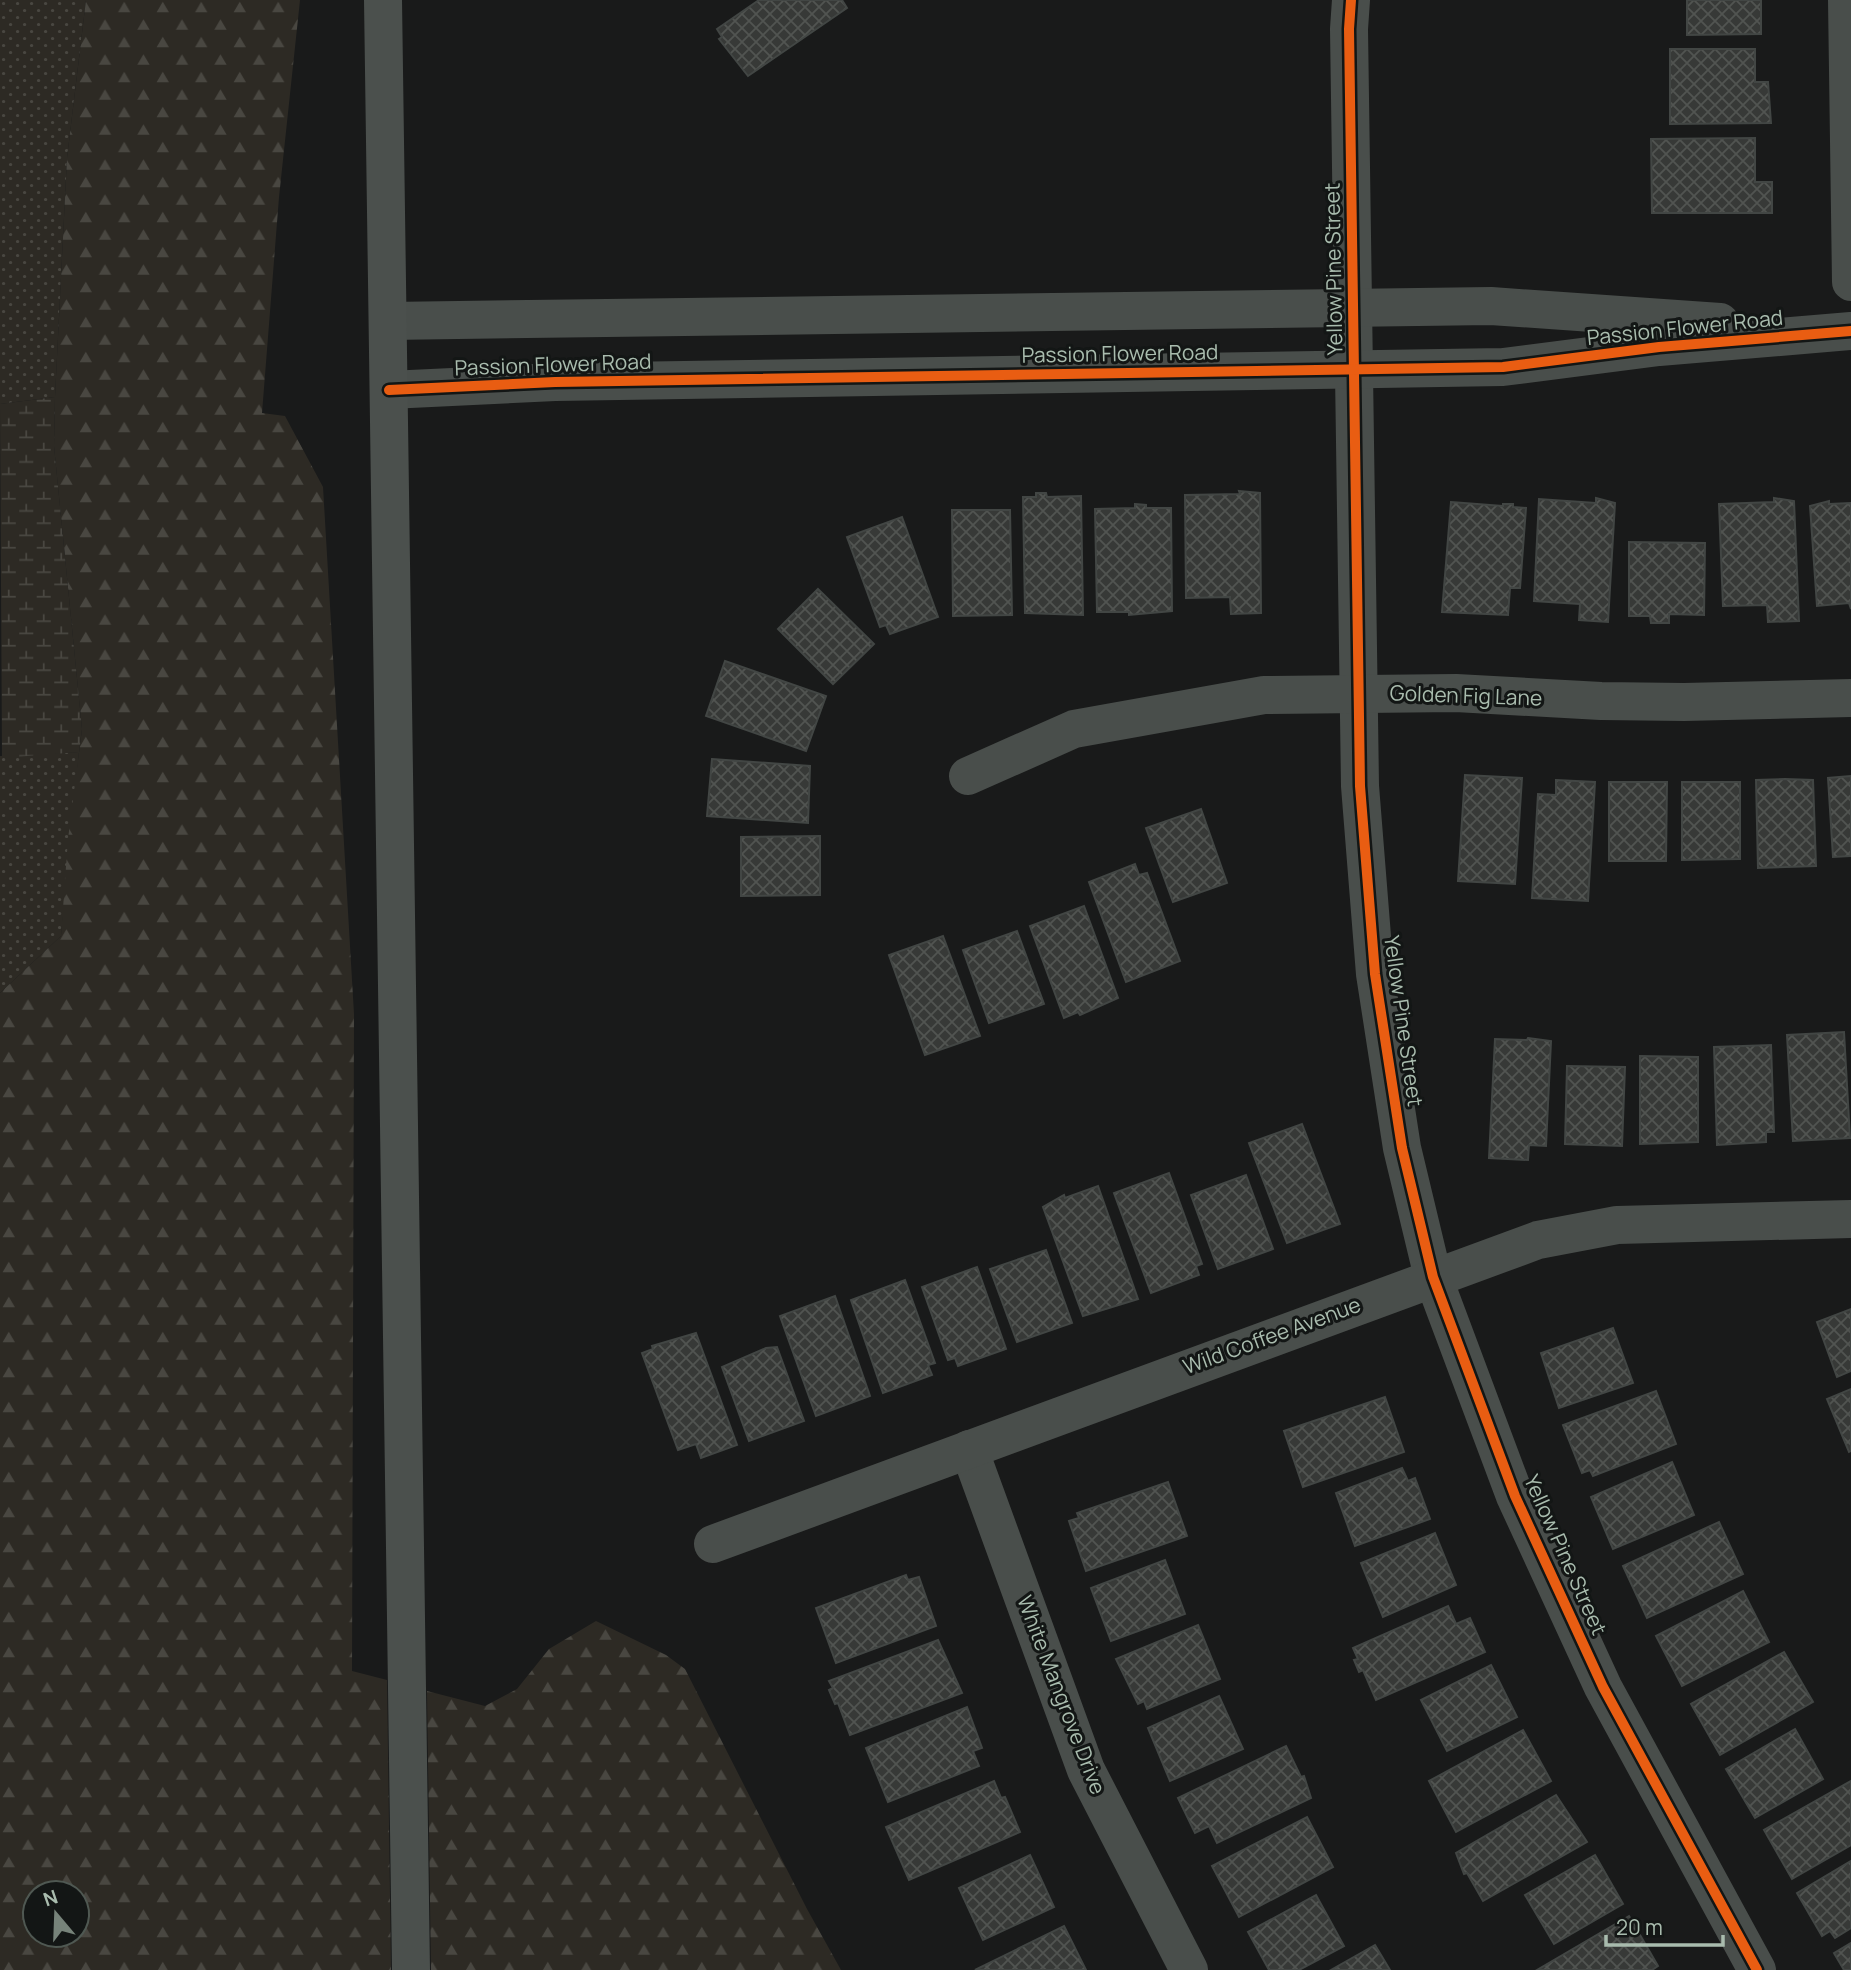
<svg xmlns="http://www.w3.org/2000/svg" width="1851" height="1970" viewBox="0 0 1851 1970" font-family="Manrope,sans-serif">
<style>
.grass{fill:url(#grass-dots)}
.forest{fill:url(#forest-firs);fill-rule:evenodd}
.wetland{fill:url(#wetland-marsh)}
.building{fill:url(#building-cross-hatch);stroke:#424644;stroke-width:2}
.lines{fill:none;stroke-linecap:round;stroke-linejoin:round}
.minor{stroke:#494e4b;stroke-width:38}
.major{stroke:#4b504d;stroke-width:38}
.cycleway-casing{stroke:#131615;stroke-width:15}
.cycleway{stroke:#e95d12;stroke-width:10}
.labels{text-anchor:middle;stroke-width:6;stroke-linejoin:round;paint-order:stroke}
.street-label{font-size:21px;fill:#a9bcae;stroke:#131615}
</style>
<defs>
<pattern id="grass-dots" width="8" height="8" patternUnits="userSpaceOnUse" patternTransform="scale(1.75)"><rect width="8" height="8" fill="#2d2a24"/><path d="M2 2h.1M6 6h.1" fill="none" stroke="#494741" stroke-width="1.8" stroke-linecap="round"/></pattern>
<pattern id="forest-firs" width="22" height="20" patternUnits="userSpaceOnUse" patternTransform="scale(1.75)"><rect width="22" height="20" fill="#2d2a24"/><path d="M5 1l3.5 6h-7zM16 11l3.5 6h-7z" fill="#494741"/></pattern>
<pattern id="wetland-marsh" width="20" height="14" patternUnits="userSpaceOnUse" patternTransform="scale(1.75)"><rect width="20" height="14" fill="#2d2a24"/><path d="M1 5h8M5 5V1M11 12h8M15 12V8" fill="none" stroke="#494741"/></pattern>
<pattern id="building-cross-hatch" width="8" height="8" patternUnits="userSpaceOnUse" patternTransform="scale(1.75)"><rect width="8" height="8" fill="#373937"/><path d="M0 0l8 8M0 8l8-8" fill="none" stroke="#515451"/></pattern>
</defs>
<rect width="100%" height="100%" fill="#191a1a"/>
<!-- grass -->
<g class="grass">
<polygon points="0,0 86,0 67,158 55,397 0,404"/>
<polygon points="79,752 61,936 0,993 0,756"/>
</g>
<!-- forest -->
<g class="forest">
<path d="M86,0h214l-21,197 -17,216 23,3 38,71 31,527 -2,657 35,9 4,290h-391v-977l61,-57 7,-97 14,-110 -28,-283 1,-49 12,-239zM35,1893h42v42h-42z"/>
<polygon points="596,1621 666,1655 685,1669 807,1909 841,1970 431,1970 427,1691 485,1706 517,1689 549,1649"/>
</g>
<!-- wetland -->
<polygon class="wetland" points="55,397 54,446 82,729 79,752 2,758 0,404"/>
<!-- building -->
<g class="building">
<polygon points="759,0 842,0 847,8 748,76 719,39 722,37 717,29"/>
<polygon points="1687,0 1761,0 1761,34 1687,35"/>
<polygon points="1670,49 1755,49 1755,82 1768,82 1771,123 1670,124"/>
<polygon points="1755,138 1755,182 1772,182 1772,213 1652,213 1651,139"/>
<polygon points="1239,491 1260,493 1261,613 1231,614 1230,597 1186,598 1185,495 1240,494"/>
<polygon points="1036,493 1046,493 1047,497 1081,496 1083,615 1025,613 1023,497 1036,497"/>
<polygon points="1596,498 1615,503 1608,622 1579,620 1580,604 1534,601 1539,499 1596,503"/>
<polygon points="1774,498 1794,501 1799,621 1768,622 1767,605 1723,606 1719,504 1774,502"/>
<polygon points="1829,501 1829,504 1851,503 1851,609 1849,603 1817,606 1810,506"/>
<polygon points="1451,502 1503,506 1503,504 1513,504 1513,507 1526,508 1520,588 1510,588 1508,615 1442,612"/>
<polygon points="1135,504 1146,505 1146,508 1171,508 1172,611 1129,615 1129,612 1097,612 1095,509 1135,508"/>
<polygon points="952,510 1010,510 1012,615 953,616"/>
<polygon points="902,517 938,617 890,634 886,625 880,627 847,537"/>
<polygon points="1629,542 1705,543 1704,615 1669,614 1669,623 1651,623 1650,616 1629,616"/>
<polygon points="818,589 874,644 833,684 778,629"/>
<polygon points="725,661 826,696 806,751 706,716"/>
<polygon points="712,759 810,766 808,823 707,816"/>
<polygon points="1465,775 1522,778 1515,884 1458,881"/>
<polygon points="1851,776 1851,856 1833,857 1828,778"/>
<polygon points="1785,779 1813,780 1816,866 1758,868 1756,780"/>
<polygon points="1556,780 1595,782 1588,901 1532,898 1538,794 1556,795"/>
<polygon points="1609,782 1667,782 1666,861 1609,861"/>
<polygon points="1682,782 1740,782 1740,859 1682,860"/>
<polygon points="1201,809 1227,883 1173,902 1146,828"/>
<polygon points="820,836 820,895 741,896 741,837"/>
<polygon points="1135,864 1139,875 1147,873 1180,961 1126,982 1089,882"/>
<polygon points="1084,906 1118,998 1080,1015 1078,1012 1064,1018 1030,926"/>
<polygon points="1017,931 1044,1004 989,1023 963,950"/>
<polygon points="943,936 980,1036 925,1055 889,955"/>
<polygon points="1844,1032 1850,1138 1793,1141 1787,1035"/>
<polygon points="1528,1038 1551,1041 1546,1146 1529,1145 1528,1160 1489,1158 1495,1039 1527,1040"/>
<polygon points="1771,1045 1774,1132 1766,1132 1766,1142 1717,1145 1714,1047"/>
<polygon points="1640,1056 1698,1057 1698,1142 1640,1144"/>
<polygon points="1567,1066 1625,1067 1622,1146 1565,1144"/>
<polygon points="1302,1124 1340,1224 1287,1243 1249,1143"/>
<polygon points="1169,1173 1202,1264 1196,1266 1199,1275 1151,1293 1114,1193"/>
<polygon points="1246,1175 1273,1249 1218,1269 1191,1195"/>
<polygon points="1098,1186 1138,1299 1083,1316 1043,1207 1064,1195 1065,1198"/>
<polygon points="1046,1250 1072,1323 1017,1342 990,1269"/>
<polygon points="977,1267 1006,1349 958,1366 955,1358 948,1360 922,1287"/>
<polygon points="905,1280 935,1363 928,1365 932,1375 883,1393 851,1300"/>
<polygon points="835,1296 870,1396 816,1416 780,1316"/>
<polygon points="1851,1309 1851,1371 1837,1377 1817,1322"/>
<polygon points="1613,1328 1633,1383 1559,1408 1541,1353"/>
<polygon points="696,1333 737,1445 701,1458 696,1444 678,1450 642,1353 653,1349 652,1346"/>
<polygon points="777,1347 804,1421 749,1441 722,1367 766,1348"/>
<polygon points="1851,1389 1851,1451 1849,1452 1827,1399"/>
<polygon points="1656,1391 1676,1444 1593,1476 1590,1470 1582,1473 1563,1425"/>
<polygon points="1385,1397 1404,1452 1303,1487 1284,1431"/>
<polygon points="1672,1462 1694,1515 1613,1549 1591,1497"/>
<polygon points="1402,1468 1408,1481 1415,1478 1430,1519 1355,1546 1336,1493"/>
<polygon points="1168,1482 1187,1536 1086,1571 1069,1521 1079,1518 1077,1513"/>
<polygon points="1719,1522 1743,1574 1647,1618 1623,1566"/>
<polygon points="1435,1533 1456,1585 1383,1617 1361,1563"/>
<polygon points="1165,1560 1185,1614 1111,1641 1091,1588"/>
<polygon points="906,1575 908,1580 919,1577 936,1626 836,1663 816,1608"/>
<polygon points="1743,1591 1769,1642 1682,1686 1656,1636"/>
<polygon points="1448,1606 1456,1624 1470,1618 1485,1652 1376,1700 1363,1670 1359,1672 1354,1660 1358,1659 1353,1648"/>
<polygon points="1198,1625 1220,1679 1147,1709 1144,1701 1138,1704 1116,1659"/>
<polygon points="938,1640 962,1693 850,1735 838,1703 835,1704 829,1690 833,1688 829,1681"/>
<polygon points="1784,1652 1813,1702 1720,1755 1691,1704"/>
<polygon points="1491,1665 1517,1717 1447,1751 1421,1700"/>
<polygon points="1219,1696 1243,1749 1170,1781 1148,1728"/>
<polygon points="967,1707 982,1748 973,1751 979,1766 888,1802 866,1748"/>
<polygon points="1795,1729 1823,1779 1755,1818 1726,1769"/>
<polygon points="1523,1730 1551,1781 1456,1832 1429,1781"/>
<polygon points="1286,1746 1301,1777 1304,1776 1311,1798 1217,1843 1209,1826 1195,1833 1178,1798"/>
<polygon points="994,1781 1001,1798 1005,1797 1020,1832 909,1880 886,1827"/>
<polygon points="1851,1781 1851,1845 1792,1879 1764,1830"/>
<polygon points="1556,1795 1587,1842 1483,1901 1467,1873 1464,1874 1456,1853"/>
<polygon points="1307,1817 1333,1867 1239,1917 1212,1866"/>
<polygon points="1030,1855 1054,1907 983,1940 959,1888"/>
<polygon points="1595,1855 1623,1904 1554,1944 1525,1895"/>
<polygon points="1851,1861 1851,1928 1835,1938 1830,1931 1822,1936 1797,1893"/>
<polygon points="1316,1895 1344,1946 1299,1970 1269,1970 1248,1932"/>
<polygon points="1629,1916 1658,1966 1652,1970 1537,1970"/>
<polygon points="1064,1926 1086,1970 975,1970"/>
<polygon points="1851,1943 1851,1970 1844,1970 1834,1953"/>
<polygon points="1375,1945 1390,1970 1331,1970"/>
</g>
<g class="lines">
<!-- minor -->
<g class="minor">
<polyline points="1351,0 1349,29 1360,786 1375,974 1402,1148 1433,1277 1515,1496 1603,1687 1757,1970"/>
<polyline points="1847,0 1851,282"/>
<polyline points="388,321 1491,306 1720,322"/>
<polyline points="389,390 555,382 1503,367 1659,347 1851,331"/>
<polyline points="968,776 1074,729 1264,695 1456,693 1601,701 1684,702 1851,698"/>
<polyline points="969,1449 1086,1770 1189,1970"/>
<polyline points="713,1544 1538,1240 1617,1225 1851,1219"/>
</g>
<!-- major -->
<polyline class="major" points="383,0 411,1970"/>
<!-- cycleway casing -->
<g class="cycleway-casing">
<g id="cycleway">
<polyline points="1351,0 1349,29 1360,786 1375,974 1402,1148 1433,1277 1515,1496 1603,1687 1757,1970"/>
<polyline points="389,390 555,382 1503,367 1659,347 1851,331"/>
</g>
</g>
<!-- cycleway -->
<use href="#cycleway" class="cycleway"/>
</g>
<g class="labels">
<!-- street labels -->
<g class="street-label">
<text transform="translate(1334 269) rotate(-91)" y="7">Yellow Pine Street</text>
<text transform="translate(1685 328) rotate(-6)" y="7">Passion Flower Road</text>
<text transform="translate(1120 354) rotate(-1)" y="7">Passion Flower Road</text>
<text transform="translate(553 365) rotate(-2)" y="7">Passion Flower Road</text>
<text transform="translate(1466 696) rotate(2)" y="7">Golden Fig Lane</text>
<text transform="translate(1403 1021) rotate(82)" y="7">Yellow Pine Street</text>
<text transform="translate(1272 1336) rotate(-20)" y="7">Wild Coffee Avenue</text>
<text transform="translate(1565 1555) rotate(66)" y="7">Yellow Pine Street</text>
<text transform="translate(1061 1695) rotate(69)" y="7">White Mangrove Drive</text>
</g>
</g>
<!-- north arrow -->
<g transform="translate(56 1914) rotate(341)"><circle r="33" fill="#131615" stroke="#4f5852" stroke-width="2"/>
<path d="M0-5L12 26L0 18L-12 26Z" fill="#77837a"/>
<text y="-10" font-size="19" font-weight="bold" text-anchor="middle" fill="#a9bcae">N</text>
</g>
<!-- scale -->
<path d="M1606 1935v10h117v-10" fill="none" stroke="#a9bcae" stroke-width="3.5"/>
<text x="1616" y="1935" font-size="21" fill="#a9bcae" stroke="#131615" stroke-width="5" paint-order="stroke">20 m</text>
</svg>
